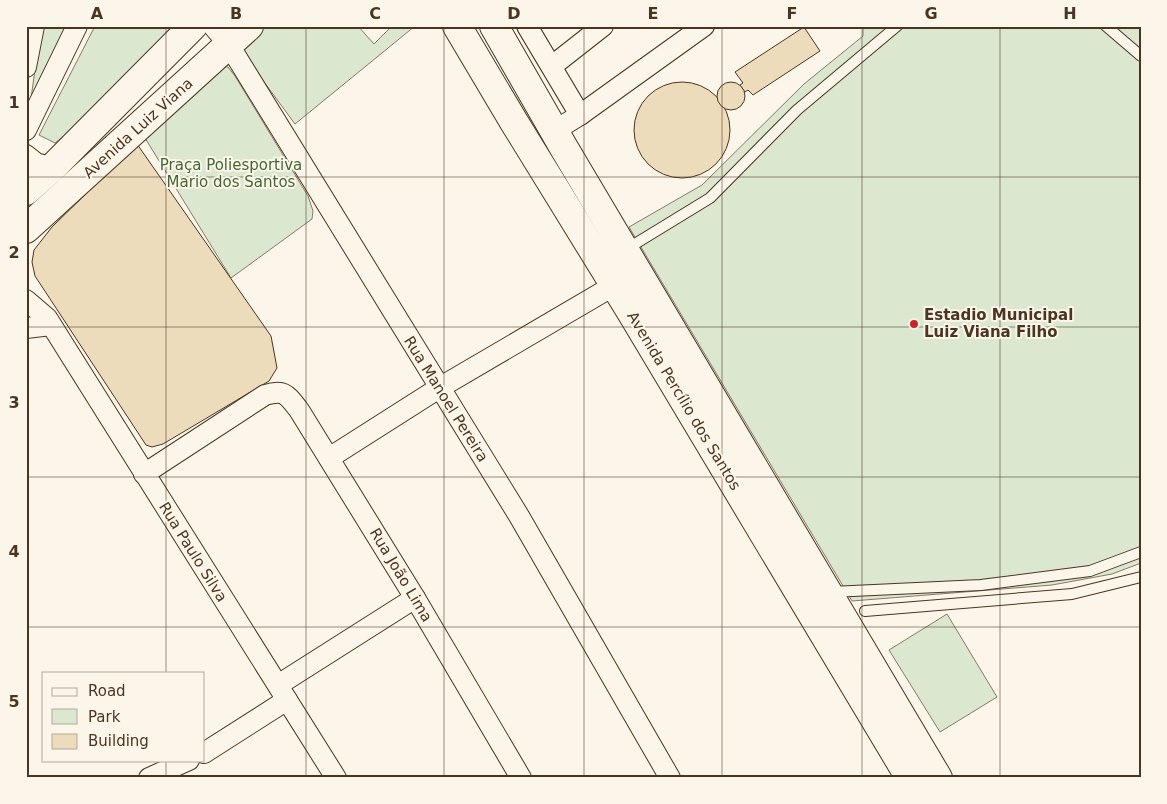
<svg xmlns="http://www.w3.org/2000/svg" width="1167" height="804" viewBox="0 0 1167 804" font-family="'DejaVu Sans',sans-serif">
<style>
.green{fill:#dce7d0;stroke:#887966}
.building{fill:#ecdcbc;stroke:#4a3520}
.lines{fill:none;stroke-linecap:round;stroke-linejoin:round}
.lane-casing{stroke:#4a3520;stroke-width:12}
.street-casing{stroke:#4a3520;stroke-width:22}
.secondary-casing{stroke:#4a3520;stroke-width:30}
.lane{stroke:#fbf6e9;stroke-width:10}
.street{stroke:#fbf6e9;stroke-width:20}
.secondary{stroke:#fbf6e9;stroke-width:28}
.grid{fill:none;stroke:#4a3520;stroke-width:1;stroke-opacity:0.55}
.poi-dot{fill:#c62828;stroke:#fbf6e9;stroke-width:2}
.labels{text-anchor:middle;stroke-width:4;stroke-linejoin:round;paint-order:stroke}
.street-label{font-size:15px;fill:#4a3520;stroke:#fbf6e9}
.park-label{font-size:15px;fill:#436837;stroke:#fbf6e9}
.poi-label{font-size:15px;font-weight:bold;fill:#4a3520;stroke:#fbf6e9;text-anchor:start}
.neatline{fill:none;stroke:#4a3520;stroke-width:2}
.grid-label{font-size:16px;text-anchor:middle;font-weight:bold;fill:#4a3520}
</style>
<rect width="100%" height="100%" fill="#fbf6e9"/>
<!-- green -->
<g class="green">
<polygon points="41,26 71,26 29,113"/>
<polygon points="95,26 177,26 76,127 55,143 39,135"/>
<polygon points="265,26 358,26 374,44 392,26 415,26 295,124 239,48"/>
<polygon points="863,26 1141,26 1141,563 1112,574 1052,585 852,601 629,227 702,185 804,84 863,36"/>
<polygon points="222,66 228,67 235,76 308,196 313,211 312,219 231,278 145,138"/>
<polygon points="947,614 997,697 940,732 889,650"/>
</g>
<!-- building -->
<g class="building">
<polygon points="804,27 820,51 753,95 748,90 745,92 740,85 743,83 735,72"/>
<circle cx="682" cy="130" r="48"/>
<circle cx="731" cy="96" r="14"/>
<polygon points="137,144 271,336 277,368 269,381 163,444 152,447 146,445 35,276 32,262 34,250 52,227"/>
</g>
<g class="lines">
<!-- lane casing -->
<g class="lane-casing">
<g id="lane">
<polyline points="1106,26 1141,56"/>
<polyline points="625,250 710,198 797,110 897,26"/>
<polyline points="831,592 981,585 1090,571 1141,552"/>
<polyline points="865,611 1072,594 1141,577"/>
</g>
</g>
<!-- street casing -->
<g class="street-casing">
<g id="street">
<polyline points="213,26 229,45 519,516 670,778"/>
<polyline points="527,26 580,115"/>
<polyline points="552,66 603,26"/>
<polyline points="26,67 34,26"/>
<polyline points="26,130 77,26"/>
<polyline points="554,131 580,115 704,26"/>
<polyline points="26,155 36,163 52,168"/>
<polyline points="26,300 47,318 336,778"/>
<polyline points="26,328 51,325"/>
<polyline points="329,458 439,388 625,279"/>
<path d="M144,474l121,-79c20,-6 22,0 34,15l116,188 106,180"/>
<polyline points="278,685 415,598"/>
<polyline points="204,753 287,700"/>
<polyline points="149,778 189,760"/>
</g>
</g>
<!-- secondary casing -->
<g class="secondary-casing">
<g id="secondary">
<polyline points="457,26 514,122 631,312 910,778"/>
<polyline points="494,26 564,148 938,778"/>
<polyline points="26,191 52,168 193,26"/>
<polyline points="26,229 249,26"/>
</g>
</g>
<!-- lane -->
<use href="#lane" class="lane"/>
<!-- street -->
<use href="#street" class="street"/>
<!-- secondary -->
<use href="#secondary" class="secondary"/>
</g>
<!-- grid -->
<path class="grid" d="M166,26v647M306,26v752M444,26v752M584,26v752M722,26v752M862,26v752M1000,26v752M26,177h1115M26,327h1115M26,477h1115M26,627h1115M166,760v18"/>
<!-- markers -->
<circle class="poi-dot" cx="914" cy="324" r="5"/>
<g class="labels">
<!-- street labels -->
<g class="street-label">
<text transform="translate(138 128) rotate(-42)" y="5">Avenida Luiz Viana</text>
<text transform="translate(446 399) rotate(58)" y="5">Rua Manoel Pereira</text>
<text transform="translate(684 401) rotate(59)" y="5">Avenida Percílio dos Santos</text>
<text transform="translate(193 552) rotate(58)" y="5">Rua Paulo Silva</text>
<text transform="translate(401 575) rotate(59)" y="5">Rua João Lima</text>
</g>
<!-- park labels -->
<g class="park-label">
<text x="231" y="170">Praça Poliesportiva<tspan x="231" dy="17">Mario dos Santos</tspan></text>
</g>
<!-- poi labels -->
<g class="poi-label">
<text x="924" y="320">Estadio Municipal<tspan x="924" dy="17">Luiz Viana Filho</tspan></text>
</g>
</g>
<!-- border -->
<rect width="1167" height="804" fill="none" stroke="#fbf6e9" stroke-width="55"/>
<!-- legend -->
<rect x="42" y="672" width="162" height="90" fill="#fbf6e9" stroke="#b4a999"/>
<rect x="52" y="688" width="25" height="8" fill="#fbf6e9" stroke="#b4a999"/>
<text x="88" y="696" font-size="15" fill="#4a3520">Road</text>
<rect x="52" y="709" width="25" height="15" fill="#dce7d0" stroke="#b4a999"/>
<text x="88" y="722" font-size="15" fill="#4a3520">Park</text>
<rect x="52" y="734" width="25" height="15" fill="#ecdcbc" stroke="#b4a999"/>
<text x="88" y="746" font-size="15" fill="#4a3520">Building</text>
<rect x="28" y="28" width="1112" height="748" class="neatline"/>
<g class="grid-label">
<text x="97" y="19">A</text>
<text x="236" y="19">B</text>
<text x="375" y="19">C</text>
<text x="514" y="19">D</text>
<text x="653" y="19">E</text>
<text x="792" y="19">F</text>
<text x="931" y="19">G</text>
<text x="1070" y="19">H</text>
<text x="14" y="108">1</text>
<text x="14" y="258">2</text>
<text x="14" y="408">3</text>
<text x="14" y="557">4</text>
<text x="14" y="707">5</text>
</g>
</svg>
